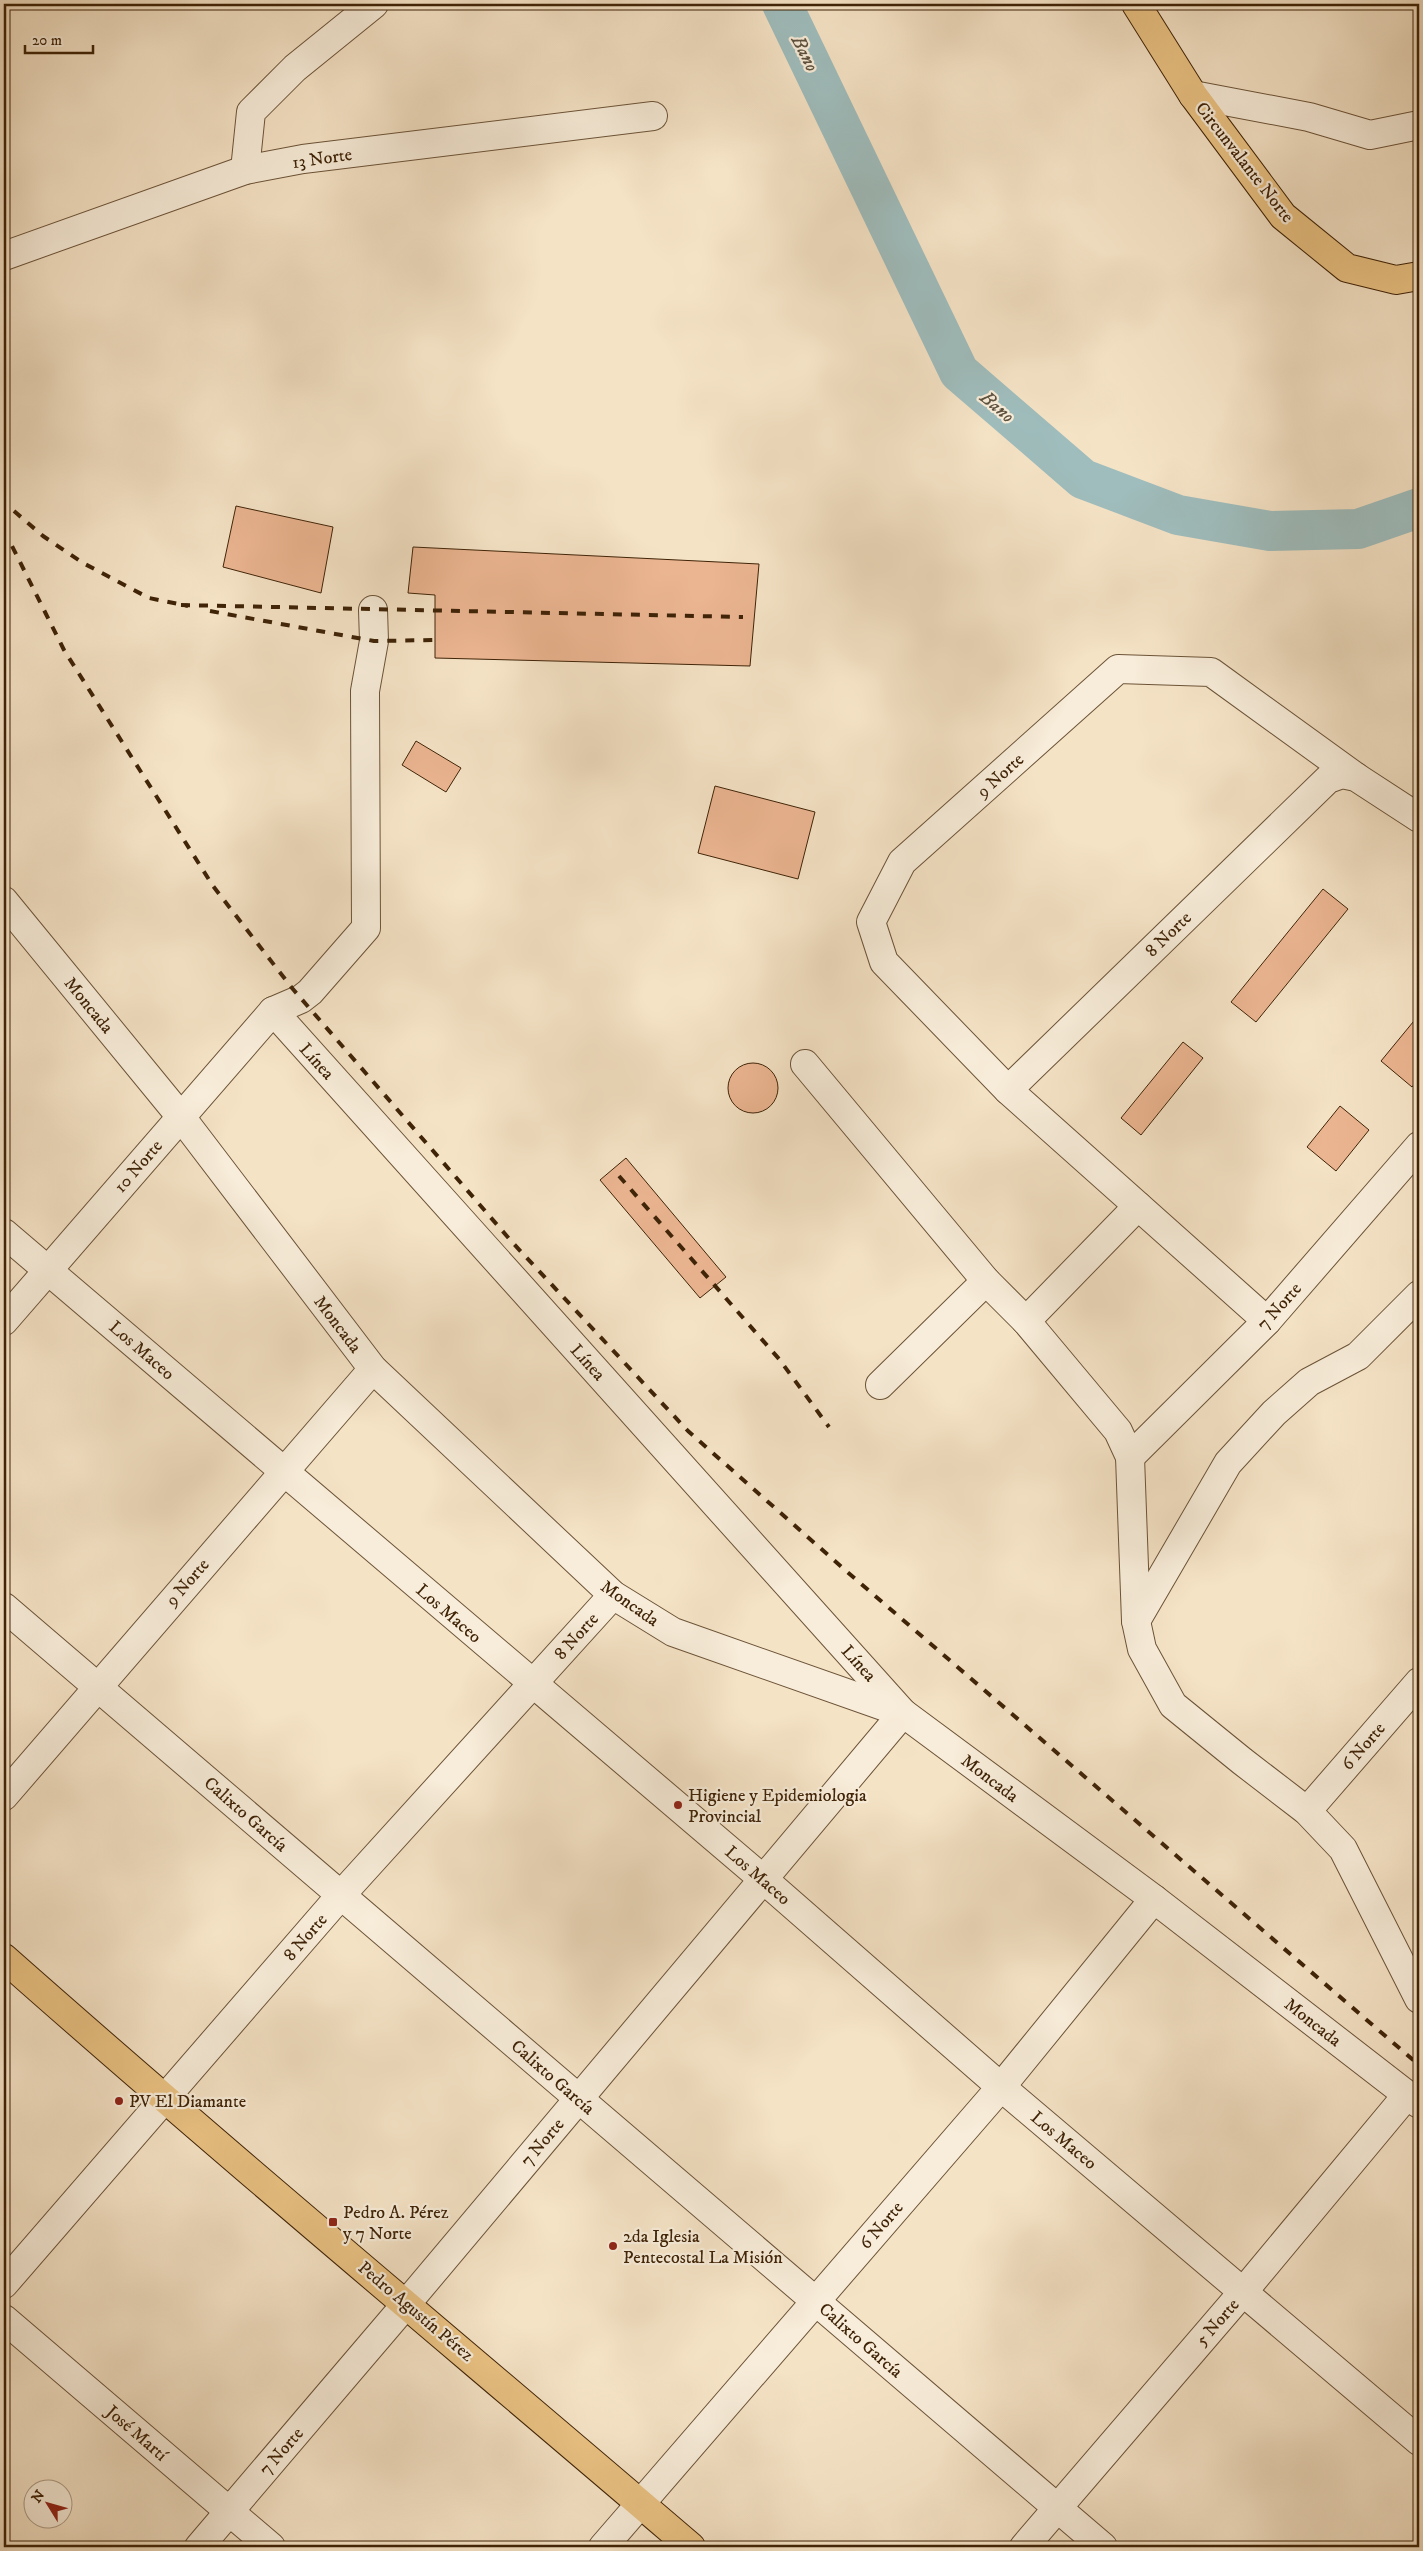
<svg xmlns="http://www.w3.org/2000/svg" width="1423" height="2551" viewBox="0 0 1423 2551" font-family="'IM FELL DW Pica',serif">
<style>
.lines{fill:none;stroke-linecap:round;stroke-linejoin:round}
.river{stroke:#9fbdbd;stroke-width:40}
.building{fill:#ebb591;stroke:#3f2307}
.minor-casing{stroke:#6c5337;stroke-width:30}
.major-casing{stroke:#3f2307;stroke-width:30}
.minor{stroke:#f8edda;stroke-width:28}
.major{stroke:#eac283;stroke-width:28}
.rail{stroke:#3f2307;stroke-width:4;stroke-dasharray:9 9;stroke-linecap:butt}
.poi-dot{fill:#8f2418;stroke:#f8edda;stroke-width:2}
.labels{text-anchor:middle;stroke-width:4.5;stroke-linejoin:round;paint-order:stroke}
.street-label{font-size:18px;fill:#3f2307;stroke:#f8edda}
.poi-label{font-size:18px;fill:#3f2307;stroke:#f8edda;text-anchor:start}
.water-label{font-size:19px;font-style:italic;fill:#5c513e;stroke:#f8edda}
</style>
<rect width="100%" height="100%" fill="#f5e3c6"/>
<filter id="stains"><feTurbulence type="fractalNoise" baseFrequency=".004" numOctaves="4"/><feColorMatrix values="0 0 0 0 .2 0 0 0 0 .09 0 0 0 0 .02 0 0 0 .5 -.17"/></filter>
<radialGradient id="worn" r=".72"><stop offset=".6" stop-color="#630" stop-opacity="0"/><stop offset="1" stop-color="#630" stop-opacity=".3"/></radialGradient>
<g class="lines">
<!-- river -->
<polyline class="river" points="782,4 959,372 1083,479 1178,515 1270,531 1358,529 1419,508"/>
</g>
<!-- building -->
<g class="building">
<polygon points="236,506 333,527 321,593 223,567"/>
<polygon points="413,547 759,564 750,666 435,658 435,595 408,593"/>
<polygon points="416,741 461,768 446,792 402,765"/>
<polygon points="715,786 815,812 798,879 698,853"/>
<polygon points="1323,889 1348,909 1256,1022 1231,1002"/>
<polygon points="1418,1016 1419,1078 1412,1087 1381,1061"/>
<polygon points="1183,1042 1203,1058 1141,1135 1121,1118"/>
<circle cx="753" cy="1088" r="25"/>
<polygon points="1340,1106 1369,1130 1336,1171 1307,1147"/>
<polygon points="626,1158 726,1277 700,1298 600,1180"/>
</g>
<g class="lines">
<!-- minor casing -->
<g class="minor-casing">
<g id="minor">
<polyline points="1193,95 1309,117 1370,135 1419,125"/>
<polyline points="245,170 251,112 295,68 374,4"/>
<polyline points="4,256 245,170 303,159 653,116"/>
<polyline points="4,901 181,1117 373,1369 613,1595 673,1632 903,1713 1154,1899 1419,2104"/>
<polyline points="805,1064 986,1281 1026,1321 1118,1431 1130,1457 1136,1621 1142,1649 1173,1705 1242,1761 1307,1811 1343,1849 1419,1999"/>
<polyline points="1008,1090 1328,779 1342,774 1356,777 1419,818"/>
<polyline points="4,1233 763,1879 1001,2087 1419,2441"/>
<polyline points="4,1321 273,1011 301,999 310,992 366,928 365,691 374,641 373,610"/>
<polyline points="1026,1321 1138,1206"/>
<polyline points="1267,1321 1008,1090 884,962 871,922 902,862 1118,669 1211,672 1356,777"/>
<polyline points="880,1385 986,1281"/>
<polyline points="1130,1457 1267,1321 1419,1146"/>
<polyline points="4,1607 1103,2547"/>
<polyline points="1136,1621 1228,1463 1274,1413 1309,1382 1358,1356 1419,1295"/>
<polyline points="4,1796 373,1369"/>
<polyline points="1307,1811 1419,1682"/>
<polyline points="4,2284 341,1895 613,1595"/>
<polyline points="4,2319 271,2547"/>
<polyline points="199,2547 407,2303 903,1713 273,1011"/>
<polyline points="603,2547 1001,2087 1154,1899"/>
<polyline points="1024,2547 1243,2292 1407,2095"/>
</g>
</g>
<!-- major casing -->
<g class="major-casing">
<g id="major">
<polyline points="1136,4 1193,95 1283,216 1347,268 1396,280 1419,276"/>
<path d="M4,1958c226,200 458,393 687,589"/>
</g>
</g>
<!-- minor -->
<use href="#minor" class="minor"/>
<!-- major -->
<use href="#major" class="major"/>
<!-- rail -->
<g class="rail">
<polyline points="14,511 43,536 83,563 149,598 188,606"/>
<polyline points="4,530 64,650 213,886 292,988 512,1242 688,1431 845,1570 1419,2065"/>
<polyline points="181,605 743,617"/>
<polyline points="210,611 374,641 435,640"/>
<polyline points="619,1176 779,1359 829,1427"/>
</g>
</g>
<!-- markers -->
<g class="poi-dot">
<circle cx="678" cy="1805" r="5"/>
<circle cx="119" cy="2101" r="5"/>
<rect x="328" y="2217" width="10" height="10" rx="2.5"/>
<circle cx="613" cy="2246" r="5"/>
</g>
<g class="labels">
<!-- street labels -->
<g class="street-label">
<text transform="translate(322 158) rotate(-8)" y="6">13 Norte</text>
<text transform="translate(1245 162) rotate(52)" y="6">Circunvalante Norte</text>
<text transform="translate(1000 775) rotate(-42)" y="6">9 Norte</text>
<text transform="translate(1168 934) rotate(-44)" y="6">8 Norte</text>
<text transform="translate(89 1005) rotate(51)" y="6">Moncada</text>
<text transform="translate(317 1061) rotate(48)" y="6">Línea</text>
<text transform="translate(138 1166) rotate(-49)" y="6">10 Norte</text>
<text transform="translate(1279 1306) rotate(-48)" y="6">7 Norte</text>
<text transform="translate(338 1324) rotate(53)" y="6">Moncada</text>
<text transform="translate(142 1350) rotate(41)" y="6">Los Maceo</text>
<text transform="translate(588 1362) rotate(48)" y="6">Línea</text>
<text transform="translate(187 1582) rotate(-49)" y="6">9 Norte</text>
<text transform="translate(630 1603) rotate(35)" y="6">Moncada</text>
<text transform="translate(449 1613) rotate(41)" y="6">Los Maceo</text>
<text transform="translate(576 1636) rotate(-48)" y="6">8 Norte</text>
<text transform="translate(859 1663) rotate(48)" y="6">Línea</text>
<text transform="translate(1363 1746) rotate(-49)" y="6">6 Norte</text>
<text transform="translate(990 1778) rotate(37)" y="6">Moncada</text>
<text transform="translate(246 1814) rotate(41)" y="6">Calixto García</text>
<text transform="translate(758 1875) rotate(41)" y="6">Los Maceo</text>
<text transform="translate(305 1937) rotate(-49)" y="6">8 Norte</text>
<text transform="translate(1313 2022) rotate(38)" y="6">Moncada</text>
<text transform="translate(553 2077) rotate(41)" y="6">Calixto García</text>
<text transform="translate(1064 2140) rotate(40)" y="6">Los Maceo</text>
<text transform="translate(542 2142) rotate(-50)" y="6">7 Norte</text>
<text transform="translate(881 2225) rotate(-49)" y="6">6 Norte</text>
<text transform="translate(416 2311) rotate(40)" y="6">Pedro Agustín Pérez</text>
<text transform="translate(1217 2322) rotate(-49)" y="6">5 Norte</text>
<text transform="translate(861 2340) rotate(41)" y="6">Calixto García</text>
<text transform="translate(137 2433) rotate(41)" y="6">José Martí</text>
<text transform="translate(281 2451) rotate(-49)" y="6">7 Norte</text>
</g>
<!-- poi labels -->
<g class="poi-label">
<text x="688" y="1801">Higiene y Epidemiologia<tspan x="688" dy="21">Provincial</tspan></text>
<text x="129" y="2107">PV El Diamante</text>
<text x="343" y="2218">Pedro A. Pérez<tspan x="343" dy="21">y 7 Norte</tspan></text>
<text x="623" y="2242">2da Iglesia<tspan x="623" dy="21">Pentecostal La Misión</tspan></text>
</g>
<!-- water labels -->
<g class="water-label">
<text transform="translate(806 53) rotate(64)" y="7">Bano</text>
<text transform="translate(998 406) rotate(41)" y="7">Bano</text>
</g>
</g>
<!-- margin -->
<rect width="1423" height="2551" fill="none" stroke="#f5e3c6" stroke-width="20"/>
<rect x="5" y="5" width="1413" height="2541" fill="none" stroke="#3f2307" stroke-width="2.5"/>
<rect x="10" y="10" width="1403" height="2531" fill="none" stroke="#3f2307"/>
<!-- north arrow -->
<g transform="translate(48 2504) rotate(307)"><circle r="24" fill="#f8edda" stroke="#ae9c86"/>
<path d="M0-4L9 19L0 12L-9 19Z" fill="#8f2418"/>
<text y="-8" font-size="14" font-weight="bold" text-anchor="middle" fill="#3f2307">N</text>
</g>
<!-- scale -->
<path d="M25 45v8h68v-8" fill="none" stroke="#3f2307" stroke-width="2.5"/>
<text x="32" y="45" font-size="15" fill="#3f2307" stroke="#f8edda" stroke-width="4" paint-order="stroke">20 m</text>
<rect width="100%" height="100%" filter="url(#stains)"/>
<rect width="100%" height="100%" fill="url(#worn)"/>
</svg>
